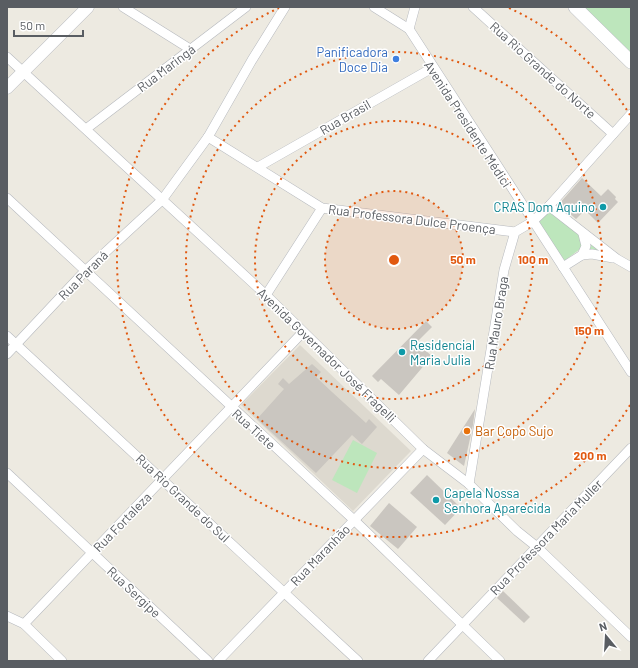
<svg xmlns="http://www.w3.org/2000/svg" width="638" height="668" viewBox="0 0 638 668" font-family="Barlow,sans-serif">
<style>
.education{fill:#ddd9cf}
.green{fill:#bde6bc}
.building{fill:#cac6c0}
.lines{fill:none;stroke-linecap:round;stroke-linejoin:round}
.minor-casing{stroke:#b6b9be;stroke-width:10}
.tertiary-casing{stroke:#b6b9be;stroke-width:13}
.secondary-casing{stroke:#b6bac0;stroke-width:14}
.minor{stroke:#fff;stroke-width:9}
.tertiary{stroke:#fff;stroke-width:12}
.secondary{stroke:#fff;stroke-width:13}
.ring{fill:none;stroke:#e15910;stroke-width:2;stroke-dasharray:2 4}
.shop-dot{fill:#3f7fe0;stroke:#fff;stroke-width:1.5}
.culture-dot{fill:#0f9aa8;stroke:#fff;stroke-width:1.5}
.food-dot{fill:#e8710a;stroke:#fff;stroke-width:1.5}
.labels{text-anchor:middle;stroke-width:3;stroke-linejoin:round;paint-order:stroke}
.shop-label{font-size:13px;fill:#366cbe;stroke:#fff;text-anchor:end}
.street-label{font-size:13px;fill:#595d62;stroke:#fff}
.culture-label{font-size:13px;fill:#0d838f;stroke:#fff;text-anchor:start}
.food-label{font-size:13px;fill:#c56008;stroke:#fff;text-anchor:start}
.centre{fill:#e15910;stroke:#fff;stroke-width:2}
.ring-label{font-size:12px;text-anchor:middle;font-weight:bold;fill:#e15910;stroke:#fff;stroke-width:3;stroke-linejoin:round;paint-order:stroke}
</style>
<rect width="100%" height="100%" fill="#edeae1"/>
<!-- education -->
<polygon class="education" points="300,345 411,451 353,511 241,405"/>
<!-- green -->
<g class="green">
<polygon points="582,7 631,7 630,53"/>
<polygon points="547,212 552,213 604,254 580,249 563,262 540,224 539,218"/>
<polygon points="353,440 377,453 357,493 332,480"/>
</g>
<!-- building -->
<g class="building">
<polygon points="582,178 601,196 608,189 616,197 615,199 618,202 598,223 585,210 576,219 559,204"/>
<polygon points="426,321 432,327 416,343 432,356 399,395 381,379 378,382 372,376"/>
<polygon points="312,364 321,372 316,377 332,392 366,423 369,419 377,427 362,444 352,435 316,473 257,419 284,389 278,384 283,378 289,384"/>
<polygon points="475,409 473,425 464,466 447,453"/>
<polygon points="427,475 461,508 445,525 410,493"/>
<polygon points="389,503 417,527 398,549 370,526"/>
<polygon points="503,591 530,617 524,623 497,598"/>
</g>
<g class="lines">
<!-- minor casing -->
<g class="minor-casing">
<g id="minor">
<polyline points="123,7 190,49"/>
<polyline points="374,7 409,29 631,372"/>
<polyline points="473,7 613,134"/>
<polyline points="409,29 415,7"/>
<polyline points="7,57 266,295 423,449 469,484 517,531 537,547 631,637"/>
<polyline points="86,129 246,7"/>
<polyline points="208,137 322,208 515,232"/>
<polyline points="258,167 432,68"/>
<polyline points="7,198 354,520 500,661"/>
<polyline points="549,206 617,259 631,267"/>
<polyline points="583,234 586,246 582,255 592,254 613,258"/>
<polyline points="563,267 582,255"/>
<polyline points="266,295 322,208"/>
<polyline points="7,336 358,661"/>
<polyline points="7,354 85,271 162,200 208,137 252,60 285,7"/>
<polyline points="7,473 208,661"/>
<polyline points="469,484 504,270 515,232 532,222 549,206 631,114"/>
<polyline points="7,616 24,624 62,661"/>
<polyline points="24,624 303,332"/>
<polyline points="218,661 423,449"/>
<polyline points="428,661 631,448"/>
</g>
</g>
<!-- tertiary casing -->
<g class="tertiary-casing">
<polyline id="tertiary" points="7,88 88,7"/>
</g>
<!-- secondary casing -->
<g class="secondary-casing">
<polyline id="secondary" points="575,7 631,62"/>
</g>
<!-- minor -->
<use href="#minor" class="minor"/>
<!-- tertiary -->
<use href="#tertiary" class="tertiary"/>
<!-- secondary -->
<use href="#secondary" class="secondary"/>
</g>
<!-- distance rings -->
<circle cx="394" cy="260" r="69" fill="#e15910" fill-opacity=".12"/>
<g class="ring">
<circle cx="394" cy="260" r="69"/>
<circle cx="394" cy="260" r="139"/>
<circle cx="394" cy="260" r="208"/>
<path d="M630 405A277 277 0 1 1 279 8M509 8A277 277 0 0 1 630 115"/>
</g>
<!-- markers -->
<circle class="shop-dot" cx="396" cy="59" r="4"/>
<g class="culture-dot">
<circle cx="603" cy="207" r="4"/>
<circle cx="402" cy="352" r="4"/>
<circle cx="436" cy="500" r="4"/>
</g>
<circle class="food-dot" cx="467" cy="431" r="4"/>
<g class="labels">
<!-- shop labels -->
<g class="shop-label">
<text x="388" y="57">Panificadora<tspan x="388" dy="15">Doce Dia</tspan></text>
</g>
<!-- street labels -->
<g class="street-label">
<text transform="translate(166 68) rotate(-37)" y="5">Rua Maringá</text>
<text transform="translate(543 70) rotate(42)" y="5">Rua Rio Grande do Norte</text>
<text transform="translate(345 117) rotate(-30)" y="5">Rua Brasil</text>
<text transform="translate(468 124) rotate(57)" y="5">Avenida Presidente Médici</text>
<text transform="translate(412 219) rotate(7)" y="5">Rua Professora Dulce Proença</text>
<text transform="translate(83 275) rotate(-45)" y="5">Rua Paraná</text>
<text transform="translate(496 323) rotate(-81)" y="5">Rua Mauro Braga</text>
<text transform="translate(327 355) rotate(44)" y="5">Avenida Governador José Fragelli</text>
<text transform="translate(254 429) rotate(42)" y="5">Rua Tiete</text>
<text transform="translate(183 498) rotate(43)" y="5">Rua Rio Grande do Sul</text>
<text transform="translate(122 522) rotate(-46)" y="5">Rua Fortaleza</text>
<text transform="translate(546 537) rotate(-46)" y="5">Rua Professora Maria Muller</text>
<text transform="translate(320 555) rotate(-46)" y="5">Rua Maranhão</text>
<text transform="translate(134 592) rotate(43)" y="5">Rua Sergipe</text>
</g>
<!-- culture labels -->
<g class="culture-label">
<text x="595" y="212" text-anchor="end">CRAS Dom Aquino</text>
<text x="410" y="350">Residencial<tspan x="410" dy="15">Maria Julia</tspan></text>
<text x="444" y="498">Capela Nossa<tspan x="444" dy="15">Senhora Aparecida</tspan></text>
</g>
<!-- food labels -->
<g class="food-label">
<text x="475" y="436">Bar Copo Sujo</text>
</g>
</g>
<circle cx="394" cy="260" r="6" class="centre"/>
<g class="ring-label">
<text x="463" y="264">50 m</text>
<text x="533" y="264">100 m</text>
<text x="589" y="335">150 m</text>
<text x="590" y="460">200 m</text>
</g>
<!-- border -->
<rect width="638" height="668" fill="none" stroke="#595d62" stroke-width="16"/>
<!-- north arrow -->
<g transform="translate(606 636) rotate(342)" stroke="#ffffff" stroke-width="3" paint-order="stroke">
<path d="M0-3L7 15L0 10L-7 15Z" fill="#595d62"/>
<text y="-6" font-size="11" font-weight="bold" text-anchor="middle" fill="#595d62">N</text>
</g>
<!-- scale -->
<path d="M14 30v6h69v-6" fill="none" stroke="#595d62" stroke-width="2"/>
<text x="20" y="30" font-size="12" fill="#595d62" stroke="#ffffff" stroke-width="3" paint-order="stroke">50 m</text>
</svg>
